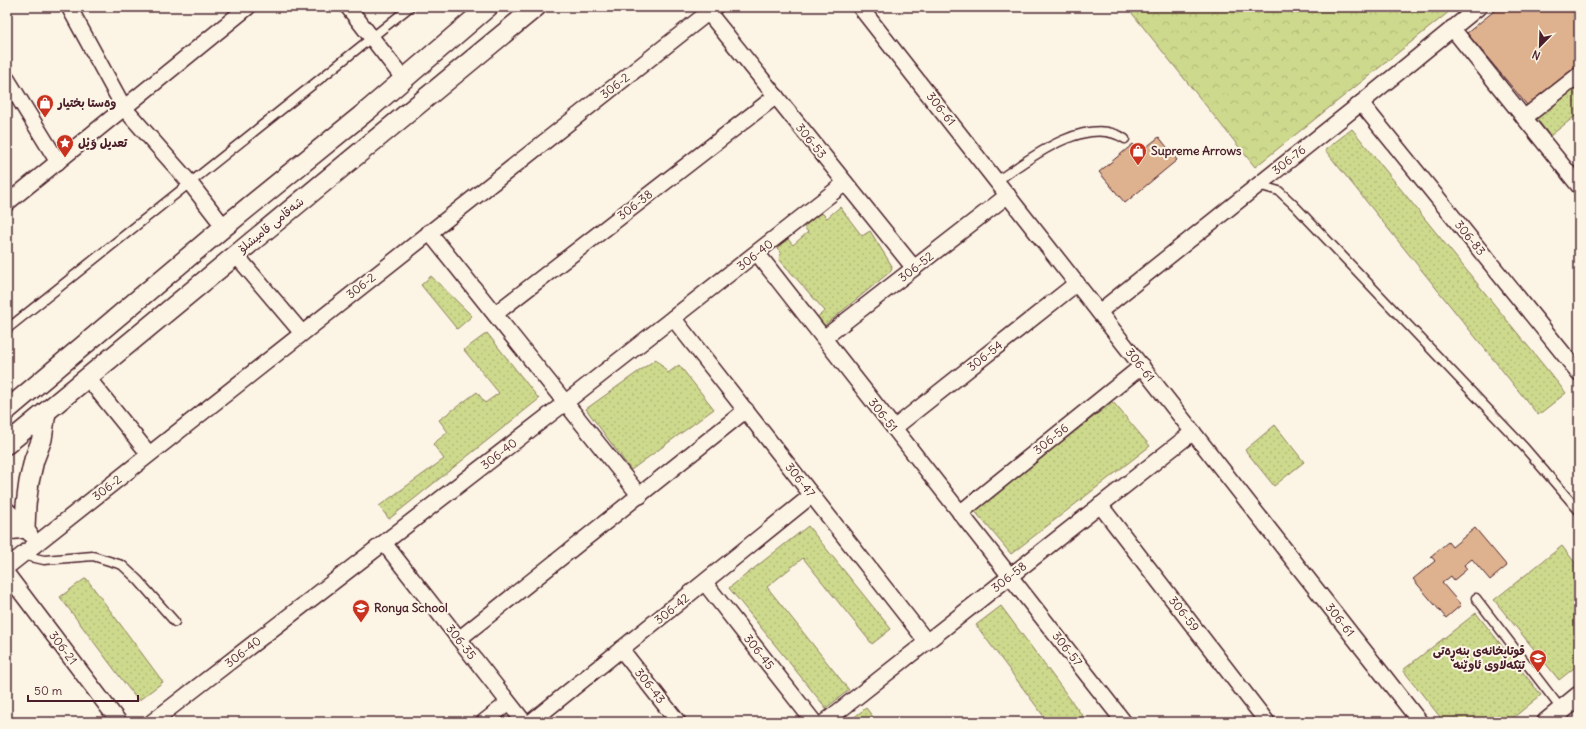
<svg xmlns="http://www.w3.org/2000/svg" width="1586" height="729" viewBox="0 0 1586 729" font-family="Delius,'Playpen Sans Arabic',sans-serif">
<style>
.forest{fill:url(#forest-crowns);stroke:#8c7c5c}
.garden{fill:url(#garden-dots);stroke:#8c7c5c}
.building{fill:#dfb28f;stroke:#4a1f2b}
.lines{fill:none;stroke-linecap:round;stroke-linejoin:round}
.service-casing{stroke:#4a1f2b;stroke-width:11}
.minor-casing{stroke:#4a1f2b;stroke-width:18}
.tertiary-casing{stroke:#4a1f2b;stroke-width:22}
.service{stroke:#fcf5e5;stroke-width:8}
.minor{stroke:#fcf5e5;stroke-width:15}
.tertiary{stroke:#fcf5e5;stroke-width:19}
.labels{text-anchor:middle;stroke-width:4;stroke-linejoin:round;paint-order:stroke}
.street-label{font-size:12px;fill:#4a1f2b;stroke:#fcf5e5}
.poi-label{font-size:12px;font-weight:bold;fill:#4a1f2b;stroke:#fcf5e5;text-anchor:start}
</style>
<defs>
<pattern id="forest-crowns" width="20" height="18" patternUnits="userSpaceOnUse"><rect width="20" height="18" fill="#cdd98c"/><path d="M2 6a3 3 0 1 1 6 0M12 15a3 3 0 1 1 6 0" fill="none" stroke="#b2ba79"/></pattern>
<pattern id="garden-dots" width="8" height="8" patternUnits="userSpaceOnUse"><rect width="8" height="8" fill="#cdd98c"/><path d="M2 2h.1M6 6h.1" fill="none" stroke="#b2ba79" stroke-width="1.8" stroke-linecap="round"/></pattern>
</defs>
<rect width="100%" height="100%" fill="#fcf5e5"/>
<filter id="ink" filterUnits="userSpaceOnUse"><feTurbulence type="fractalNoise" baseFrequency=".025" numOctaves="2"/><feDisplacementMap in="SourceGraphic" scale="8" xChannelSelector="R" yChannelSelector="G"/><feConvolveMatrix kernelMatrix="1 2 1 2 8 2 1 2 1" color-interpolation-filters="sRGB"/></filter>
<g filter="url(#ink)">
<!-- forest -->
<polygon class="forest" points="1127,7 1455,7 1255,167"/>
<!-- garden -->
<g class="garden">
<polygon points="1579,86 1579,113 1550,136 1537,119"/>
<polygon points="1352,129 1566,393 1538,415 1325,150"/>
<polygon points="840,207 862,236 870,231 892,266 891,271 824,326 816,318 825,311 779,259 781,252 774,245 786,237 793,245 808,232 804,227 821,212 827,218"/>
<polygon points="431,276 472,316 457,329 421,285"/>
<polygon points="487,333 539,399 389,519 379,506 444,459 433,444 448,432 439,420 477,392 485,403 499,393 464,350"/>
<polygon points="656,359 668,373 679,365 714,409 631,470 586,409"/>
<polygon points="1113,402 1150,446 1011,554 973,509"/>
<polygon points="1275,425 1304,462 1274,486 1245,450"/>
<polygon points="808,526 891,629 872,644 803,558 767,587 849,690 826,708 729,588"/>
<polygon points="1562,546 1579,568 1579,664 1559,680 1494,600"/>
<polygon points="86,578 163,682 138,701 60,597"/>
<polygon points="1001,606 1087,722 1048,722 976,625"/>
<polygon points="1476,613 1541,695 1508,722 1444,722 1403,670"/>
<polygon points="866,708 877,722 848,722"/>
</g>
<!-- building -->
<g class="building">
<polygon points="1499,7 1579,7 1579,64 1527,105 1467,33"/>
<polygon points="1159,137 1177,160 1125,203 1099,172 1133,144 1140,152"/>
<polygon points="1475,528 1507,566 1490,580 1472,559 1464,565 1467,569 1454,580 1451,576 1442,583 1461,605 1446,618 1413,579 1435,561 1431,556 1448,542 1452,547"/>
</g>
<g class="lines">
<!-- service casing -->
<g class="service-casing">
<g id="service">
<path d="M997,181c30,-21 90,-68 128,-42"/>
<polyline points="1258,185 1279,191 1294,205 1524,447 1579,511"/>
<polyline points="7,329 410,7"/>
<polyline points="22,555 44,560 93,556 122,565 138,580 175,622"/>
<polyline points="1476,598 1562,710"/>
</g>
</g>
<!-- minor casing -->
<g class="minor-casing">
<g id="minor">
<polyline points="69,7 124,108 190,183 224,227"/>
<polyline points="348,7 403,78"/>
<polyline points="860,7 1420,722"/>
<polyline points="708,12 914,268"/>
<polyline points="1452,28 1579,186"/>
<polyline points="7,79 58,162"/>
<polyline points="1361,103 1579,373"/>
<polyline points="1524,118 1579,75"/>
<polyline points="7,203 248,7"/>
<polyline points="429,232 640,496"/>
<polyline points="757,253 1124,722"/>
<polyline points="236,255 302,333"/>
<polyline points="1099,312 1361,103 1479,7"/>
<polyline points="495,314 776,96"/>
<polyline points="673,318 927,642"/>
<polyline points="824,338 1008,195"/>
<polyline points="87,377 149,454"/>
<polyline points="894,428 1077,283"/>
<polyline points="1100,505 1267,722"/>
<polyline points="7,510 30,534"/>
<polyline points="960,513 1142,366"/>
<polyline points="384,543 524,722"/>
<polyline points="7,567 715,7"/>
<polyline points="7,574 119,722"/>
<polyline points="705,583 814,722"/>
<polyline points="459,639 746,410"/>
<polyline points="621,649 678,722"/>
<polyline points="152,722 566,402 845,183"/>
<polyline points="484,722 508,703"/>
<polyline points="531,722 812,495"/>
<polyline points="825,722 1193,432"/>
</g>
</g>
<!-- tertiary casing -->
<g class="tertiary-casing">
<g id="tertiary">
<polyline points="7,410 224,227 368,110 488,7"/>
<polyline points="7,444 536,7"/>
<polyline points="7,530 25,528 26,505 29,482 34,460 42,439 46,412"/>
<polyline points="1547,722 1579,696"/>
</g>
</g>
<!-- service -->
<use href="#service" class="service"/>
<!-- minor -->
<use href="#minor" class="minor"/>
<!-- tertiary -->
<use href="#tertiary" class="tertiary"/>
</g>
</g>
<!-- icons -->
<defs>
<g id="shop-pin" transform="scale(0.9)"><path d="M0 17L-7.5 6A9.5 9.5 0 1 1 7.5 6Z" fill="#c8321e" stroke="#fcf5e5"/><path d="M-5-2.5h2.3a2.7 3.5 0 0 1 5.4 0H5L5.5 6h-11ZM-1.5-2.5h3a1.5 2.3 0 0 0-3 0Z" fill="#fff"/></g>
<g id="sight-pin" transform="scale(0.9)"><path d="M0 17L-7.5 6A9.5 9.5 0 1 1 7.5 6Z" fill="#c8321e" stroke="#fcf5e5"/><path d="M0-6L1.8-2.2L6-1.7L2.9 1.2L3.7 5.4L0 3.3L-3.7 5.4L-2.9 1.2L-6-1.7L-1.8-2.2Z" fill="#fff"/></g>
<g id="school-pin" transform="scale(0.9)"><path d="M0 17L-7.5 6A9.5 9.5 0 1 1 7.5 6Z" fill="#c8321e" stroke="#fcf5e5"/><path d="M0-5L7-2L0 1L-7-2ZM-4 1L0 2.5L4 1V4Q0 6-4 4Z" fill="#fff"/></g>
</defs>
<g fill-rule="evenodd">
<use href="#shop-pin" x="45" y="103"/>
<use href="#sight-pin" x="65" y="143"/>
<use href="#shop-pin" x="1138" y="151"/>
<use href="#school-pin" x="361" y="608"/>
<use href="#school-pin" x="1538" y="658"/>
</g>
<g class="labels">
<!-- street labels -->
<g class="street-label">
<text transform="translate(615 86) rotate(-38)" y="4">306-2</text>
<text transform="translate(941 109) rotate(52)" y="4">306-61</text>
<text transform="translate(811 141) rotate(51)" y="4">306-53</text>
<text transform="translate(1289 160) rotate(-38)" y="4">306-76</text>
<text transform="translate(635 205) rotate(-38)" y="4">306-38</text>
<text transform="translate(271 225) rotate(-39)" y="4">شەقامی قامیشلۆ</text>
<text transform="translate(1470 238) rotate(51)" y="4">306-83</text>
<text transform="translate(755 255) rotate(-38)" y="4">306-40</text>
<text transform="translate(916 267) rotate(-38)" y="4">306-52</text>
<text transform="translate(361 286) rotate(-38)" y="4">306-2</text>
<text transform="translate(985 356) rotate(-38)" y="4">306-54</text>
<text transform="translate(1140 365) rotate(52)" y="4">306-61</text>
<text transform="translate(883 415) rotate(52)" y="4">306-51</text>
<text transform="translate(1051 439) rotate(-39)" y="4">306-56</text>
<text transform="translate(499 454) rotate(-38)" y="4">306-40</text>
<text transform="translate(800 480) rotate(52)" y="4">306-47</text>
<text transform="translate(107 488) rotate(-38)" y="4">306-2</text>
<text transform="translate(1009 577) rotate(-38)" y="4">306-58</text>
<text transform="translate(672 609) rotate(-39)" y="4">306-42</text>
<text transform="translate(1184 614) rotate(52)" y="4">306-59</text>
<text transform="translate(1340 620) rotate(52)" y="4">306-61</text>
<text transform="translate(461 642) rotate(52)" y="4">306-35</text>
<text transform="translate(63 648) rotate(53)" y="4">306-21</text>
<text transform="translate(1067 649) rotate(52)" y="4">306-57</text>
<text transform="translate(243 652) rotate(-38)" y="4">306-40</text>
<text transform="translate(759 652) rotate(52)" y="4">306-45</text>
<text transform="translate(650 686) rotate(52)" y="4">306-43</text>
</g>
<!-- poi labels -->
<g class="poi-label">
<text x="58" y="107">وەستا بختیار</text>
<text x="78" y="147">تعديل وَيْل</text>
<text x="1151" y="155">Supreme Arrows</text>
<text x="374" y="612">Ronya School</text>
<text x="1525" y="655" text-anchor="end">قوتابخانەی بنەڕەتی<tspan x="1525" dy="14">تێکەڵاوی ئاوێنە</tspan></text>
</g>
</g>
<!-- margin -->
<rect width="1586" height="729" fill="none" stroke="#fcf5e5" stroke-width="24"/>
<rect x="12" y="12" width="1562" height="705" fill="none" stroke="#4a1f2b" stroke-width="1.5" filter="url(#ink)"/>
<!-- north arrow -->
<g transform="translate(1540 46) rotate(203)" stroke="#fcf5e5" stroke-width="3" paint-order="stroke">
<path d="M0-3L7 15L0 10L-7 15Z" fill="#4a1f2b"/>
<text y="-6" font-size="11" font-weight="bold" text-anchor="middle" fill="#4a1f2b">N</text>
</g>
<!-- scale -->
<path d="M28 695v6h110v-6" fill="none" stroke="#4a1f2b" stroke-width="2"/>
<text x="34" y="695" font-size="12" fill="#4a1f2b" stroke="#fcf5e5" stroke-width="3" paint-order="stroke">50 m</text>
</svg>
